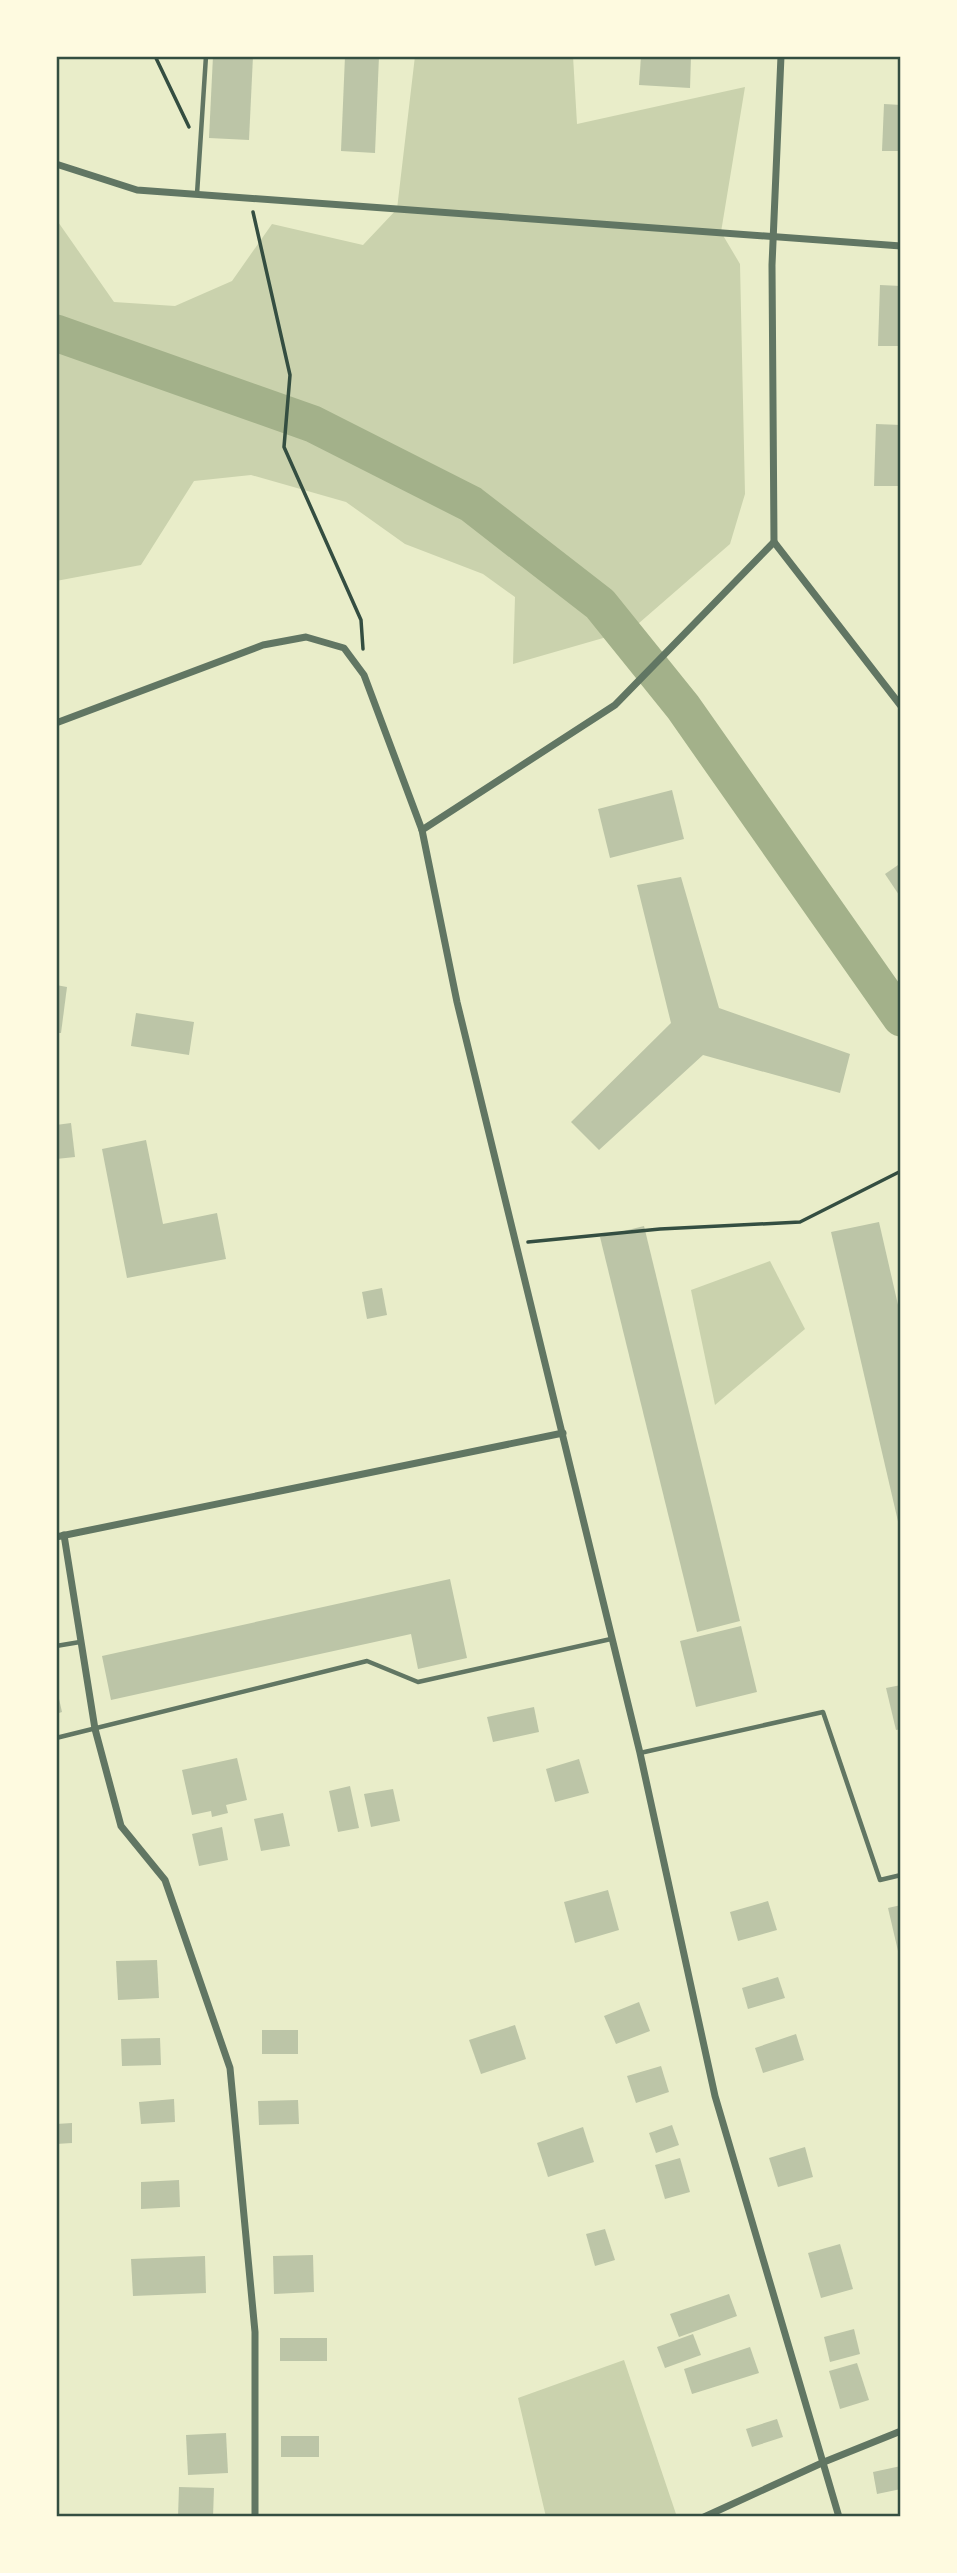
<svg xmlns="http://www.w3.org/2000/svg" width="957" height="2573" viewBox="0 0 957 2573" font-family="Inter,sans-serif">
<style>
.green{fill:#cad2ad}
.lines{fill:none;stroke-linecap:round;stroke-linejoin:round}
.river{stroke:#a3b18a;stroke-width:37}
.building{fill:#bcc5a7}
.path{stroke:#344e41;stroke-width:3.5}
.service{stroke:#617663;stroke-width:4.5}
.minor{stroke:#617663;stroke-width:7}
.neatline{fill:none;stroke:#344e41;stroke-width:2.5}
</style>
<rect width="100%" height="100%" fill="#e9edc9"/>
<!-- green -->
<g class="green">
<polygon points="415,56 573,56 577,124 745,87 721,232 740,264 745,494 730,544 631,630 513,664 515,597 483,574 405,544 346,502 251,475 194,481 141,565 56,581 56,219 114,302 175,306 232,281 272,224 363,245 397,209"/>
<polygon points="770,1261 805,1329 715,1405 691,1290"/>
<path d="M624,2360l52,154c-13,5 -34,6 -46,0l-7,3h-77l-28,-119z"/>
</g>
<g class="lines">
<!-- river -->
<polyline class="river" points="56,333 313,424 471,504 600,604 683,707 901,1018"/>
</g>
<!-- building -->
<g class="building">
<polygon points="213,56 253,56 249,140 209,138"/>
<polygon points="345,56 379,56 375,153 341,151"/>
<polygon points="641,56 691,56 690,88 639,85"/>
<polygon points="884,104 901,105 901,151 882,151"/>
<polygon points="880,285 901,286 901,346 878,346"/>
<polygon points="876,424 901,425 901,486 874,486"/>
<polygon points="672,790 684,839 610,858 598,809"/>
<polygon points="901,863 901,898 885,874"/>
<polygon points="681,877 719,1008 850,1054 840,1093 703,1055 599,1150 571,1122 671,1023 637,885"/>
<polygon points="56,985 67,987 61,1033 56,1033"/>
<polygon points="136,1013 194,1022 189,1055 131,1046"/>
<polygon points="71,1123 75,1157 56,1159 56,1125"/>
<polygon points="146,1140 163,1224 217,1213 226,1259 127,1278 102,1149"/>
<polygon points="879,1222 901,1318 900,1530 831,1232"/>
<polygon points="644,1226 740,1621 697,1632 600,1237"/>
<polygon points="382,1288 387,1315 367,1319 362,1292"/>
<polygon points="450,1579 467,1658 418,1669 411,1634 111,1700 102,1656"/>
<polygon points="741,1626 757,1692 696,1707 680,1641"/>
<polygon points="901,1685 901,1729 896,1730 886,1688"/>
<polygon points="57,1690 62,1712 56,1714 56,1691"/>
<polygon points="534,1707 539,1732 493,1742 487,1717"/>
<polygon points="237,1758 247,1800 226,1805 228,1813 212,1817 211,1811 192,1815 182,1770"/>
<polygon points="579,1759 589,1793 555,1802 546,1769"/>
<polygon points="350,1786 359,1828 338,1832 329,1791"/>
<polygon points="393,1789 400,1821 371,1827 364,1794"/>
<polygon points="283,1813 290,1846 261,1851 254,1819"/>
<polygon points="222,1827 228,1860 199,1866 192,1834"/>
<polygon points="608,1890 619,1930 575,1943 564,1902"/>
<polygon points="768,1901 777,1930 738,1941 730,1912"/>
<polygon points="901,1905 901,1951 898,1951 888,1908"/>
<polygon points="157,1960 159,1998 118,2000 116,1961"/>
<polygon points="778,1977 785,1998 748,2009 742,1988"/>
<polygon points="639,2002 650,2031 616,2044 604,2016"/>
<polygon points="515,2025 526,2059 481,2074 469,2040"/>
<rect x="262" y="2030" width="36" height="24"/>
<polygon points="796,2034 804,2060 763,2073 755,2048"/>
<polygon points="160,2038 161,2065 122,2066 121,2039"/>
<polygon points="661,2066 669,2092 636,2103 627,2076"/>
<polygon points="174,2099 175,2122 141,2124 139,2102"/>
<polygon points="298,2100 299,2124 259,2125 258,2101"/>
<polygon points="72,2123 72,2143 56,2144 56,2124"/>
<polygon points="672,2125 679,2145 656,2153 649,2133"/>
<polygon points="583,2127 594,2162 548,2177 537,2143"/>
<polygon points="805,2147 813,2177 778,2187 769,2158"/>
<polygon points="680,2158 690,2192 665,2199 655,2165"/>
<polygon points="179,2180 180,2207 141,2209 141,2182"/>
<polygon points="605,2229 615,2260 595,2266 586,2234"/>
<polygon points="840,2244 853,2289 821,2298 808,2253"/>
<polygon points="313,2255 314,2292 274,2294 273,2256"/>
<polygon points="205,2256 206,2293 133,2296 131,2259"/>
<polygon points="729,2294 737,2316 679,2337 670,2314"/>
<polygon points="854,2329 860,2354 830,2362 824,2337"/>
<polygon points="693,2334 701,2355 665,2368 657,2347"/>
<rect x="280" y="2338" width="47" height="23"/>
<polygon points="750,2347 759,2373 692,2394 684,2369"/>
<polygon points="857,2363 869,2400 840,2409 829,2371"/>
<polygon points="777,2419 783,2437 752,2447 746,2429"/>
<polygon points="226,2433 228,2473 188,2475 186,2435"/>
<rect x="281" y="2436" width="38" height="21"/>
<polygon points="901,2466 901,2489 877,2494 873,2472"/>
<polygon points="179,2487 214,2488 213,2517 178,2517"/>
</g>
<g class="lines">
<!-- path -->
<g class="path">
<polyline points="155,56 189,127"/>
<polyline points="253,212 290,375 284,447 361,620 363,649"/>
<polyline points="528,1242 660,1229 800,1222 901,1171"/>
</g>
<!-- service -->
<g class="service">
<polyline points="197,194 206,56"/>
<polyline points="56,1646 80,1642"/>
<polyline points="56,1738 367,1661 418,1682 611,1639"/>
<polyline points="640,1753 823,1712 880,1880 901,1875"/>
</g>
<!-- minor -->
<g class="minor">
<polyline points="56,164 137,190 901,246"/>
<polyline points="774,542 901,706"/>
<polyline points="56,723 263,645 306,637 344,648 364,675 422,830 457,1002 640,1753 715,2096 839,2517"/>
<polyline points="422,830 615,705 774,542 772,265 781,56"/>
<polyline points="64,1535 95,1729 121,1826 165,1880 230,2068 255,2332 255,2517"/>
<polyline points="56,1537 563,1433"/>
<polyline points="704,2517 824,2462 901,2431"/>
</g>
</g>
<!-- border -->
<rect width="957" height="2573" fill="none" stroke="#fefae0" stroke-width="116"/>
<rect x="58" y="58" width="841" height="2457" class="neatline"/>
</svg>
